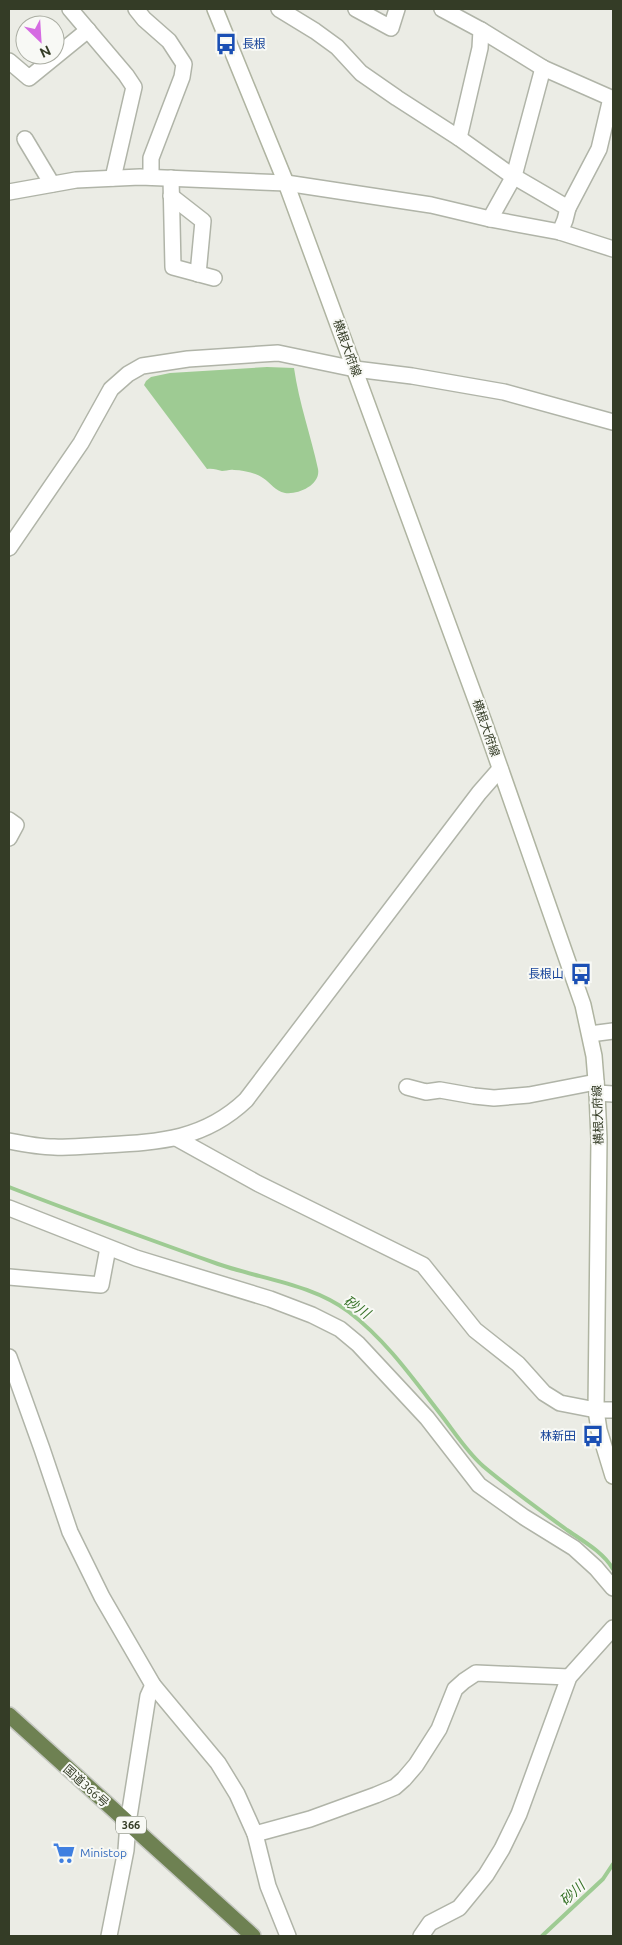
<svg xmlns="http://www.w3.org/2000/svg" width="622" height="1945" viewBox="0 0 622 1945" font-family="Ubuntu,'Noto Sans JP',sans-serif">
<style>
.water{fill:#9ecb93}
.lines{fill:none;stroke-linecap:round;stroke-linejoin:round}
.stream{stroke:#9ecb93;stroke-width:4}
.minor-casing{stroke:#b0b4a8;stroke-width:18}
.tertiary-casing{stroke:#b0b4a8;stroke-width:18}
.secondary-casing{stroke:#afb4a1;stroke-width:18}
.trunk-casing{stroke:#c6c8c2;stroke-width:18}
.minor{stroke:#fff;stroke-width:15}
.tertiary{stroke:#fff;stroke-width:15}
.secondary{stroke:#fff;stroke-width:15}
.trunk{stroke:#6e8152;stroke-width:15}
.labels{text-anchor:middle;stroke-width:4;stroke-linejoin:round;paint-order:stroke}
.shield{fill:#f8f9f5;stroke:#6f7564;stroke-width:1}
.shield-label{font-size:11px;font-weight:bold;fill:#343c26}
.transit-label{font-size:12px;fill:#164399;stroke:#f8f9f5;text-anchor:end}
.street-label{font-size:12px;fill:#343c26;stroke:#f8f9f5}
.shop-label{font-size:12px;fill:#366cbe;stroke:#f8f9f5;text-anchor:start}
.water-label{font-size:14px;font-style:italic;fill:#357126;stroke:#f8f9f5}
</style>
<rect width="100%" height="100%" fill="#ebece5"/>
<!-- water -->
<path class="water" d="M267,367l27,1c5,35 17,68 24,101 3,16 -20,26 -33,24 -10,-2 -14,-10 -22,-15 -7,-5 -20,-8 -29,-8 -4,-1 -8,1 -12,1 -5,-1 -9,-3 -15,-2l-63,-84 2,-4 5,-4 19,-4z"/>
<g class="lines">
<!-- stream -->
<g class="stream">
<path d="M9,1187c69,27 139,52 209,77 43,15 94,20 131,48 37,28 65,68 93,104 13,17 25,36 41,50 27,23 56,43 84,64 16,11 36,22 46,39"/>
<polyline points="542,1936 603,1879 613,1864"/>
</g>
<!-- minor casing -->
<g class="minor-casing">
<g id="minor">
<polyline points="70,9 126,75 134,87 113,178"/>
<polyline points="136,9 144,19 169,41 184,64 182,77 151,158 151,177"/>
<polyline points="279,9 315,31 337,47 361,73 397,98 459,138 508,173 568,208 565,220 560,232"/>
<polyline points="356,9 391,28 397,9"/>
<polyline points="442,9 481,30 480,48 459,138"/>
<polyline points="481,30 543,68"/>
<polyline points="9,61 29,78 88,30"/>
<polyline points="25,139 52,184"/>
<polyline points="171,178 173,267 214,278"/>
<polyline points="286,183 431,205 490,219 560,232 613,249"/>
<polyline points="171,196 203,221 198,274"/>
<polyline points="490,219 514,176 543,68 611,98 599,149 568,208"/>
<polyline points="9,548 81,443 111,389 128,374 142,366 188,359 278,353 355,369 412,376 504,392 613,422"/>
<polyline points="9,820 16,825 9,838"/>
<polyline points="590,1034 613,1031"/>
<polyline points="407,1087 426,1092 440,1090 474,1096 494,1098 529,1095 596,1082"/>
<polyline points="597,1093 613,1094"/>
<polyline points="176,1138 257,1183 423,1265 475,1330 518,1364 544,1393 560,1403 596,1410 613,1410"/>
<path d="M9,1141c15,3 30,6 45,6 17,1 34,-1 50,-2 55,-3 100,-5 142,-45l233,-307 21,-24"/>
<polyline points="9,1208 136,1258 270,1299 312,1315 340,1329 358,1344 427,1418 479,1485 524,1517 574,1548 596,1568 613,1588"/>
<polyline points="9,1277 101,1285 108,1248"/>
<polyline points="9,1357 42,1449 70,1532 102,1597 153,1685 218,1763 237,1794 255,1834 268,1886 288,1936"/>
<polyline points="255,1834 310,1819 376,1795 395,1787 404,1779 416,1765 439,1729 455,1689 464,1681 476,1673 569,1677"/>
<polyline points="109,1936 126,1850 128,1823 148,1696 153,1685"/>
<polyline points="421,1936 430,1923 459,1908 486,1875 502,1849 519,1814 569,1677 613,1628"/>
</g>
</g>
<!-- tertiary casing -->
<g class="tertiary-casing">
<polyline id="tertiary" points="9,192 76,180 140,177 286,183"/>
</g>
<!-- secondary casing -->
<g class="secondary-casing">
<polyline id="secondary" points="215,9 286,183 484,722 583,1005 594,1056 597,1093 599,1139 596,1410 599,1430 613,1476"/>
</g>
<!-- trunk casing -->
<g class="trunk-casing">
<polyline id="trunk" points="9,1715 253,1936"/>
</g>
<!-- minor -->
<use href="#minor" class="minor"/>
<!-- tertiary -->
<use href="#tertiary" class="tertiary"/>
<!-- secondary -->
<use href="#secondary" class="secondary"/>
<!-- trunk -->
<use href="#trunk" class="trunk"/>
</g>
<!-- icons -->
<defs>
<g id="bus-bare" transform="scale(1.725)"><path d="M-5-6H5V4H4V6H2V4H-2V6H-4V4H-5ZM-3.5-4V0h7V-4ZM-3.5 1.2v1.5H-2V1.2ZM2 1.2v1.5H3.5V1.2Z" fill="#1a4fb4" stroke="#f8f9f5" stroke-width="2.5" paint-order="stroke"/></g>
<g id="supermarket-bare" transform="scale(1.725)"><path d="M-6-5.5h2.5l.6 2H6L4.5 2H-2.5L-4.4-4H-6ZM-1.5 3.2a1.3 1.3 0 1 0 .1 0ZM3 3.2a1.3 1.3 0 1 0 .1 0Z" fill="#3f7fe0" stroke="#f8f9f5" stroke-width="2.5" paint-order="stroke"/></g>
</defs>
<g fill-rule="evenodd">
<use href="#bus-bare" x="226" y="44"/>
<use href="#bus-bare" x="581" y="974"/>
<use href="#bus-bare" x="593" y="1436"/>
<use href="#supermarket-bare" x="64" y="1853"/>
</g>
<g class="labels">
<!-- shield labels -->
<rect class="shield" x="116" y="1816.5" width="30" height="17" rx="4"/>
<g class="shield-label">
<text x="131" y="1829">366</text>
</g>
<!-- transit labels -->
<g class="transit-label">
<text x="242" y="48" text-anchor="start">長根</text>
<text x="564" y="978">長根山</text>
<text x="576" y="1440">林新田</text>
</g>
<!-- street labels -->
<g class="street-label">
<text transform="translate(347 348) rotate(70)" y="4">横根大府線</text>
<text transform="translate(486 728) rotate(71)" y="4">横根大府線</text>
<text transform="translate(598 1115) rotate(-92)" y="4">横根大府線</text>
<text transform="translate(86 1786) rotate(42)" y="4">国道366号</text>
</g>
<!-- shop labels -->
<g class="shop-label">
<text x="80" y="1857">Ministop</text>
</g>
<!-- water labels -->
<g class="water-label">
<text transform="translate(357 1307) rotate(34)" y="5">砂川</text>
<text transform="translate(572 1893) rotate(-43)" y="5">砂川</text>
</g>
</g>
<!-- border -->
<rect width="622" height="1945" fill="none" stroke="#343c26" stroke-width="20"/>
<!-- north arrow -->
<g transform="translate(40 40) rotate(155)"><circle r="24" fill="#f8f9f5" stroke="#aaada2"/>
<path d="M0-4L9 19L0 12L-9 19Z" fill="#d56ce2"/>
<text y="-8" font-size="14" font-weight="bold" text-anchor="middle" fill="#343c26">N</text>
</g>
</svg>
